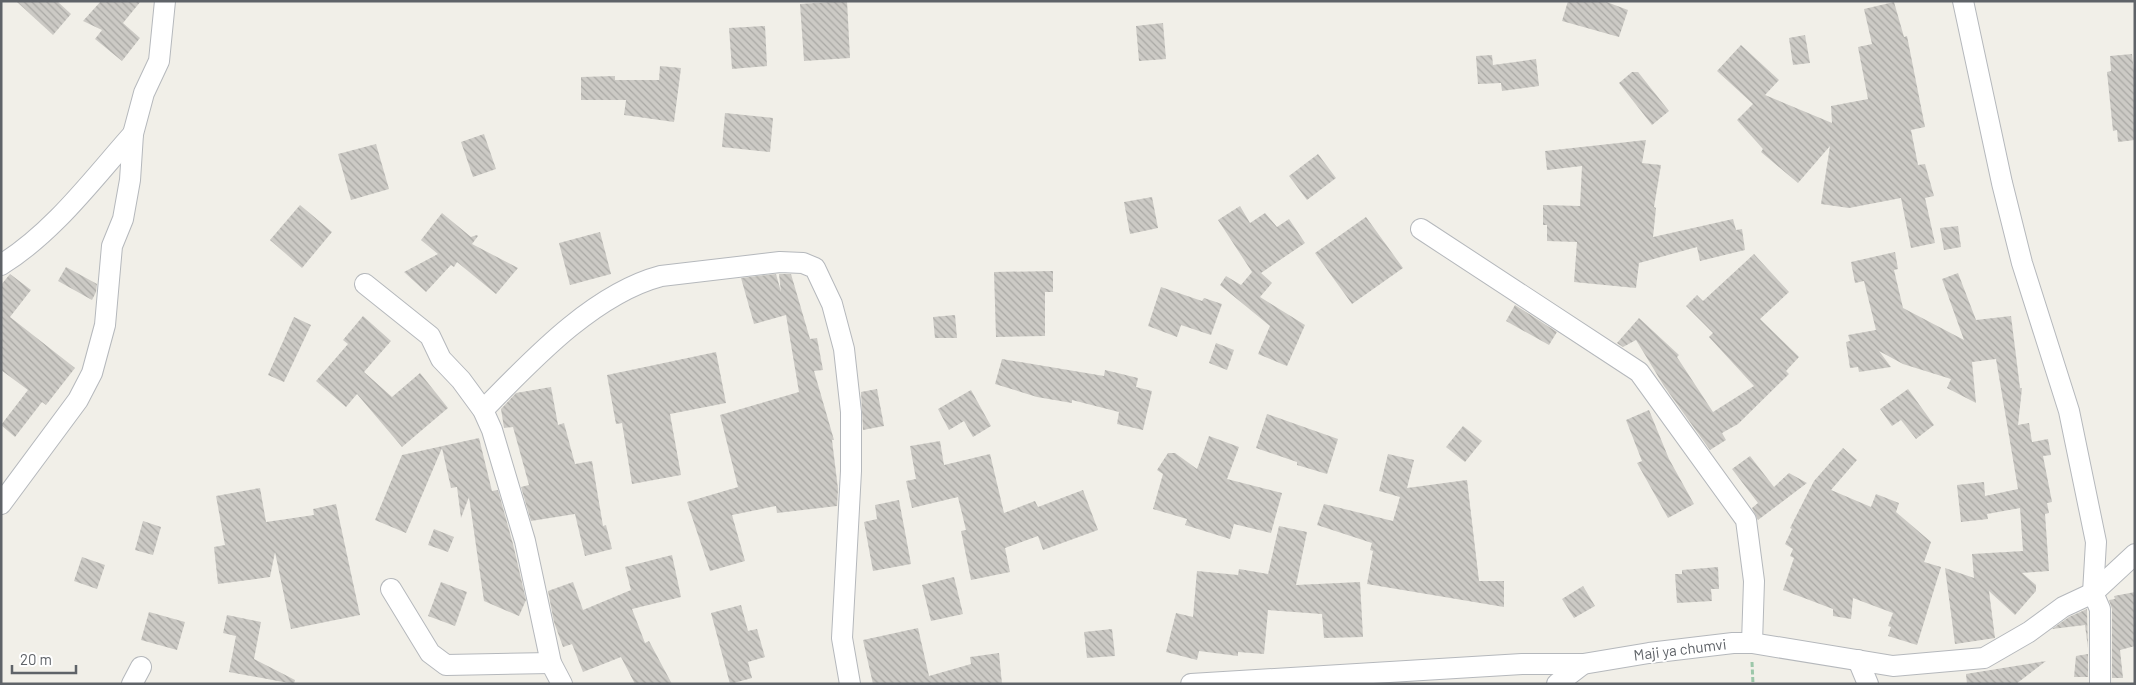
<svg xmlns="http://www.w3.org/2000/svg" width="2136" height="685" viewBox="0 0 2136 685" font-family="Barlow,sans-serif">
<style>
.building{fill:url(#building-back-hatch)}
.lines{fill:none;stroke-linecap:round;stroke-linejoin:round}
.minor-casing{stroke:#b5b8bc;stroke-width:22}
.path{stroke:#9cc7a9;stroke-width:3;stroke-dasharray:5 2.5;stroke-linecap:butt}
.minor{stroke:#fff;stroke-width:20}
.labels{text-anchor:middle;stroke-width:4;stroke-linejoin:round;paint-order:stroke}
.street-label{font-size:15px;fill:#5f6368;stroke:#fff}
</style>
<defs>
<pattern id="building-back-hatch" width="6" height="6" patternUnits="userSpaceOnUse" patternTransform="scale(1.25)"><rect width="6" height="6" fill="#cccac5"/><path d="M-1 5l2 2M0 0l6 6M5-1l2 2" fill="none" stroke="#a9a8a4"/></pattern>
</defs>
<rect width="100%" height="100%" fill="#f1efe8"/>
<!-- building -->
<g class="building">
<polygon points="16,1 57,1 71,14 53,35"/>
<polygon points="101,1 141,1 123,23 140,38 122,61 95,39 102,30 83,21"/>
<polygon points="847,1 850,58 804,61 800,4"/>
<polygon points="1568,1 1604,1 1628,10 1619,37 1562,21"/>
<polygon points="1894,2 1904,37 1907,36 1925,127 1911,130 1918,165 1925,164 1934,196 1925,198 1935,243 1911,248 1901,198 1849,208 1821,204 1830,146 1798,183 1761,152 1763,149 1737,120 1753,104 1717,71 1741,45 1779,80 1765,95 1832,123 1831,106 1868,99 1858,47 1872,44 1864,9"/>
<polygon points="1163,23 1166,59 1139,61 1136,26"/>
<polygon points="765,26 767,66 732,69 729,28"/>
<polygon points="1805,35 1810,63 1793,65 1789,38"/>
<polygon points="2132,54 2135,81 2135,140 2118,142 2117,130 2113,131 2107,72 2111,71 2110,56"/>
<polygon points="1492,55 1493,65 1536,59 1539,86 1502,91 1501,83 1478,84 1476,56"/>
<polygon points="660,66 681,68 674,122 624,115 626,100 581,100 581,77 615,76 615,80 659,80"/>
<polygon points="1632,72 1638,72 1669,111 1652,125 1619,83"/>
<polygon points="725,113 773,118 770,152 722,147"/>
<polygon points="484,134 496,169 473,177 461,142"/>
<polygon points="1646,140 1642,163 1661,165 1654,207 1656,208 1653,237 1733,219 1736,230 1742,229 1745,250 1700,261 1697,247 1639,263 1636,288 1574,282 1577,242 1547,241 1547,225 1543,225 1543,205 1580,206 1582,166 1547,170 1545,151"/>
<polygon points="376,144 389,189 351,200 338,154"/>
<polygon points="1318,154 1336,178 1307,200 1289,176"/>
<polygon points="1152,197 1158,228 1130,234 1124,202"/>
<polygon points="300,205 332,232 302,268 270,240"/>
<polygon points="1240,206 1250,223 1265,213 1277,227 1289,219 1305,243 1261,273 1272,283 1260,297 1305,325 1287,366 1258,354 1270,326 1220,285 1226,276 1241,285 1252,272 1218,220"/>
<polygon points="442,213 471,237 477,235 478,236 472,244 518,268 496,294 457,262 454,267 451,265 426,292 404,272 438,254 421,240"/>
<polygon points="1366,217 1403,268 1352,304 1315,253"/>
<polygon points="1958,226 1961,247 1944,250 1940,228"/>
<polygon points="600,232 611,274 570,285 559,243"/>
<polygon points="1895,252 1898,269 1894,270 1903,308 1964,340 1942,279 1958,273 1976,320 2011,316 2020,388 2022,388 2018,425 2029,423 2032,442 2048,439 2051,455 2043,456 2052,502 2047,503 2049,513 2045,514 2049,571 2022,573 2036,585 2036,591 2015,615 1989,591 1995,638 1955,644 1945,568 1974,578 1972,554 2023,551 2020,508 1987,514 1988,519 1961,522 1957,485 1984,482 1985,496 2018,489 1996,359 1972,362 1976,403 1947,388 1951,379 1903,364 1879,351 1891,367 1859,372 1858,367 1850,368 1846,342 1850,341 1848,335 1876,330 1864,281 1855,283 1851,262"/>
<polygon points="1754,254 1789,292 1760,319 1799,357 1786,371 1789,374 1738,424 1722,433 1726,440 1710,450 1664,386 1636,340 1623,347 1617,343 1639,318 1679,355 1677,357 1713,412 1754,386 1709,337 1713,333 1686,306 1697,295 1703,301"/>
<polygon points="66,267 97,284 96,292 92,300 58,281"/>
<polygon points="1053,271 1053,292 1045,292 1045,336 996,337 994,272"/>
<polygon points="10,274 31,290 10,317 75,368 46,405 42,402 15,437 1,425 28,390 1,370 1,285"/>
<polygon points="776,274 781,292 779,274 791,274 810,339 817,338 823,370 814,371 834,440 832,440 838,489 837,506 777,513 776,506 732,515 745,561 710,571 687,502 738,487 720,415 799,392 786,315 754,324 741,278"/>
<polygon points="1161,287 1202,301 1204,298 1222,304 1211,335 1181,325 1177,337 1148,326"/>
<polygon points="1515,305 1557,332 1549,345 1506,321"/>
<polygon points="955,315 957,338 935,338 933,317"/>
<polygon points="363,316 391,341 364,372 392,397 420,373 448,408 402,447 357,394 346,407 316,381 348,344 343,340"/>
<polygon points="294,317 311,325 284,382 268,375"/>
<polygon points="1216,343 1234,350 1227,370 1209,363"/>
<polygon points="716,352 726,403 670,414 681,475 632,484 622,423 616,424 607,375"/>
<polygon points="1002,359 1104,376 1105,370 1138,378 1136,387 1152,391 1143,430 1117,424 1119,412 1072,400 1072,403 1037,397 995,384"/>
<polygon points="551,387 558,425 564,423 575,464 592,461 603,526 606,525 612,549 585,556 575,514 531,521 521,487 529,485 513,427 504,428 501,409 516,393"/>
<polygon points="877,389 884,426 863,430 861,392"/>
<polygon points="1908,389 1934,425 1916,439 1901,420 1892,426 1880,409"/>
<polygon points="971,390 991,426 973,437 964,421 949,430 938,409"/>
<polygon points="1649,410 1669,459 1694,504 1668,518 1637,463 1642,461 1626,420"/>
<polygon points="1267,414 1338,439 1327,474 1297,465 1297,462 1256,448"/>
<polygon points="1463,426 1482,441 1465,462 1446,447"/>
<polygon points="1209,436 1239,447 1227,479 1282,493 1271,533 1234,524 1230,539 1185,525 1187,519 1153,509 1163,474 1157,470 1168,453 1175,453 1197,469"/>
<polygon points="479,438 492,491 498,490 513,544 526,600 519,616 484,601 469,497 461,518 457,487 451,488 442,448 406,533 375,520 402,455"/>
<polygon points="940,441 944,465 990,454 1004,513 1035,501 1038,507 1083,490 1098,530 1043,550 1038,536 1005,548 1010,572 971,580 961,531 966,530 958,497 912,508 906,481 916,479 910,446"/>
<polygon points="1843,448 1857,460 1831,490 1871,507 1876,494 1899,503 1896,512 1931,542 1924,562 1941,567 1917,645 1888,636 1891,627 1888,626 1893,613 1853,598 1851,619 1833,616 1833,609 1783,590 1794,558 1790,556 1793,549 1785,544 1792,529 1790,528 1814,481"/>
<polygon points="1388,454 1414,460 1407,488 1467,480 1479,581 1504,581 1504,607 1367,584 1373,551 1370,550 1372,543 1317,525 1324,504 1393,521 1400,497 1379,491"/>
<polygon points="1750,456 1774,487 1789,473 1807,483 1758,520 1752,508 1758,503 1732,469"/>
<polygon points="260,488 266,522 314,515 313,509 336,504 360,615 291,629 275,552 270,577 218,584 214,547 225,545 216,496"/>
<polygon points="899,500 911,564 873,571 864,522 877,519 875,505"/>
<polygon points="143,521 161,527 153,555 135,550"/>
<polygon points="1279,526 1307,532 1296,585 1360,582 1363,637 1324,638 1322,614 1268,610 1264,654 1238,652 1238,656 1199,651 1197,660 1166,652 1176,613 1193,617 1197,571 1238,575 1239,569 1268,574"/>
<polygon points="434,529 454,537 448,552 428,545"/>
<polygon points="672,555 681,597 632,609 645,643 649,641 672,684 635,684 621,657 583,672 572,644 563,647 554,622 548,591 573,582 583,610 631,590 625,567"/>
<polygon points="82,557 105,565 97,589 74,581"/>
<polygon points="1718,567 1719,589 1711,589 1712,601 1677,603 1675,574 1682,574 1682,570"/>
<polygon points="954,577 963,614 931,621 922,585"/>
<polygon points="441,582 467,592 455,626 428,616"/>
<polygon points="1583,586 1595,606 1574,618 1562,599"/>
<polygon points="2135,592 2135,646 2120,650 2123,678 2112,678 2112,609 2109,600 2115,599 2114,596"/>
<polygon points="741,605 748,631 757,629 765,657 748,662 752,678 730,684 711,613"/>
<polygon points="2087,609 2088,648 2085,625 2052,629 2069,617"/>
<polygon points="149,612 185,622 177,650 141,640"/>
<polygon points="227,615 261,622 254,659 295,680 294,684 229,672 236,636 223,633"/>
<polygon points="918,628 929,676 971,664 970,657 999,653 1002,684 873,684 863,640"/>
<polygon points="1112,629 1115,656 1087,658 1084,632"/>
<polygon points="2088,654 2088,677 2074,677 2076,656"/>
<polygon points="2046,661 2016,684 1967,684 1966,674"/>
</g>
<g class="lines">
<!-- minor casing -->
<g class="minor-casing">
<g id="minor">
<polyline points="1963,1 2002,183 2022,263 2069,411 2096,542 2093,593 2100,609 2100,684"/>
<polyline points="1421,229 1639,372 1746,520 1754,581 1752,643"/>
<path d="M1,265c53,-33 91,-85 132,-131"/>
<polyline points="365,284 430,336 441,359 461,380 483,410 492,430 525,541 551,663 562,684"/>
<path d="M483,410c48,-49 110,-116 178,-134l119,-14 23,1 12,5 17,36 12,45 7,63v59l-9,167 8,46"/>
<polyline points="1,504 78,400 92,373 105,325 112,246 123,219 130,180 133,134 144,93 159,61 165,1"/>
<polyline points="391,589 430,653 446,665 551,663"/>
<polyline points="1858,660 1868,684"/>
<polyline points="132,684 141,667"/>
<polyline points="1191,684 1522,664 1583,664 1649,653 1733,643 1752,643 1893,666 1984,658 2029,632 2063,607 2093,593 2135,554"/>
<polyline points="1557,684 1583,664"/>
</g>
</g>
<!-- path -->
<polyline class="path" points="1752,662 1753,684"/>
<!-- minor -->
<use href="#minor" class="minor"/>
</g>
<g class="labels">
<!-- street labels -->
<g class="street-label">
<text transform="translate(1680 650) rotate(-7)" y="5">Maji ya chumvi</text>
</g>
</g>
<!-- border -->
<rect width="2136" height="685" fill="none" stroke="#5f6368" stroke-width="5"/>
<!-- scale -->
<path d="M12 665v8h64v-8" fill="none" stroke="#5f6368" stroke-width="2.5"/>
<text x="20" y="665" font-size="15" fill="#5f6368" stroke="#ffffff" stroke-width="4" paint-order="stroke">20 m</text>
</svg>
